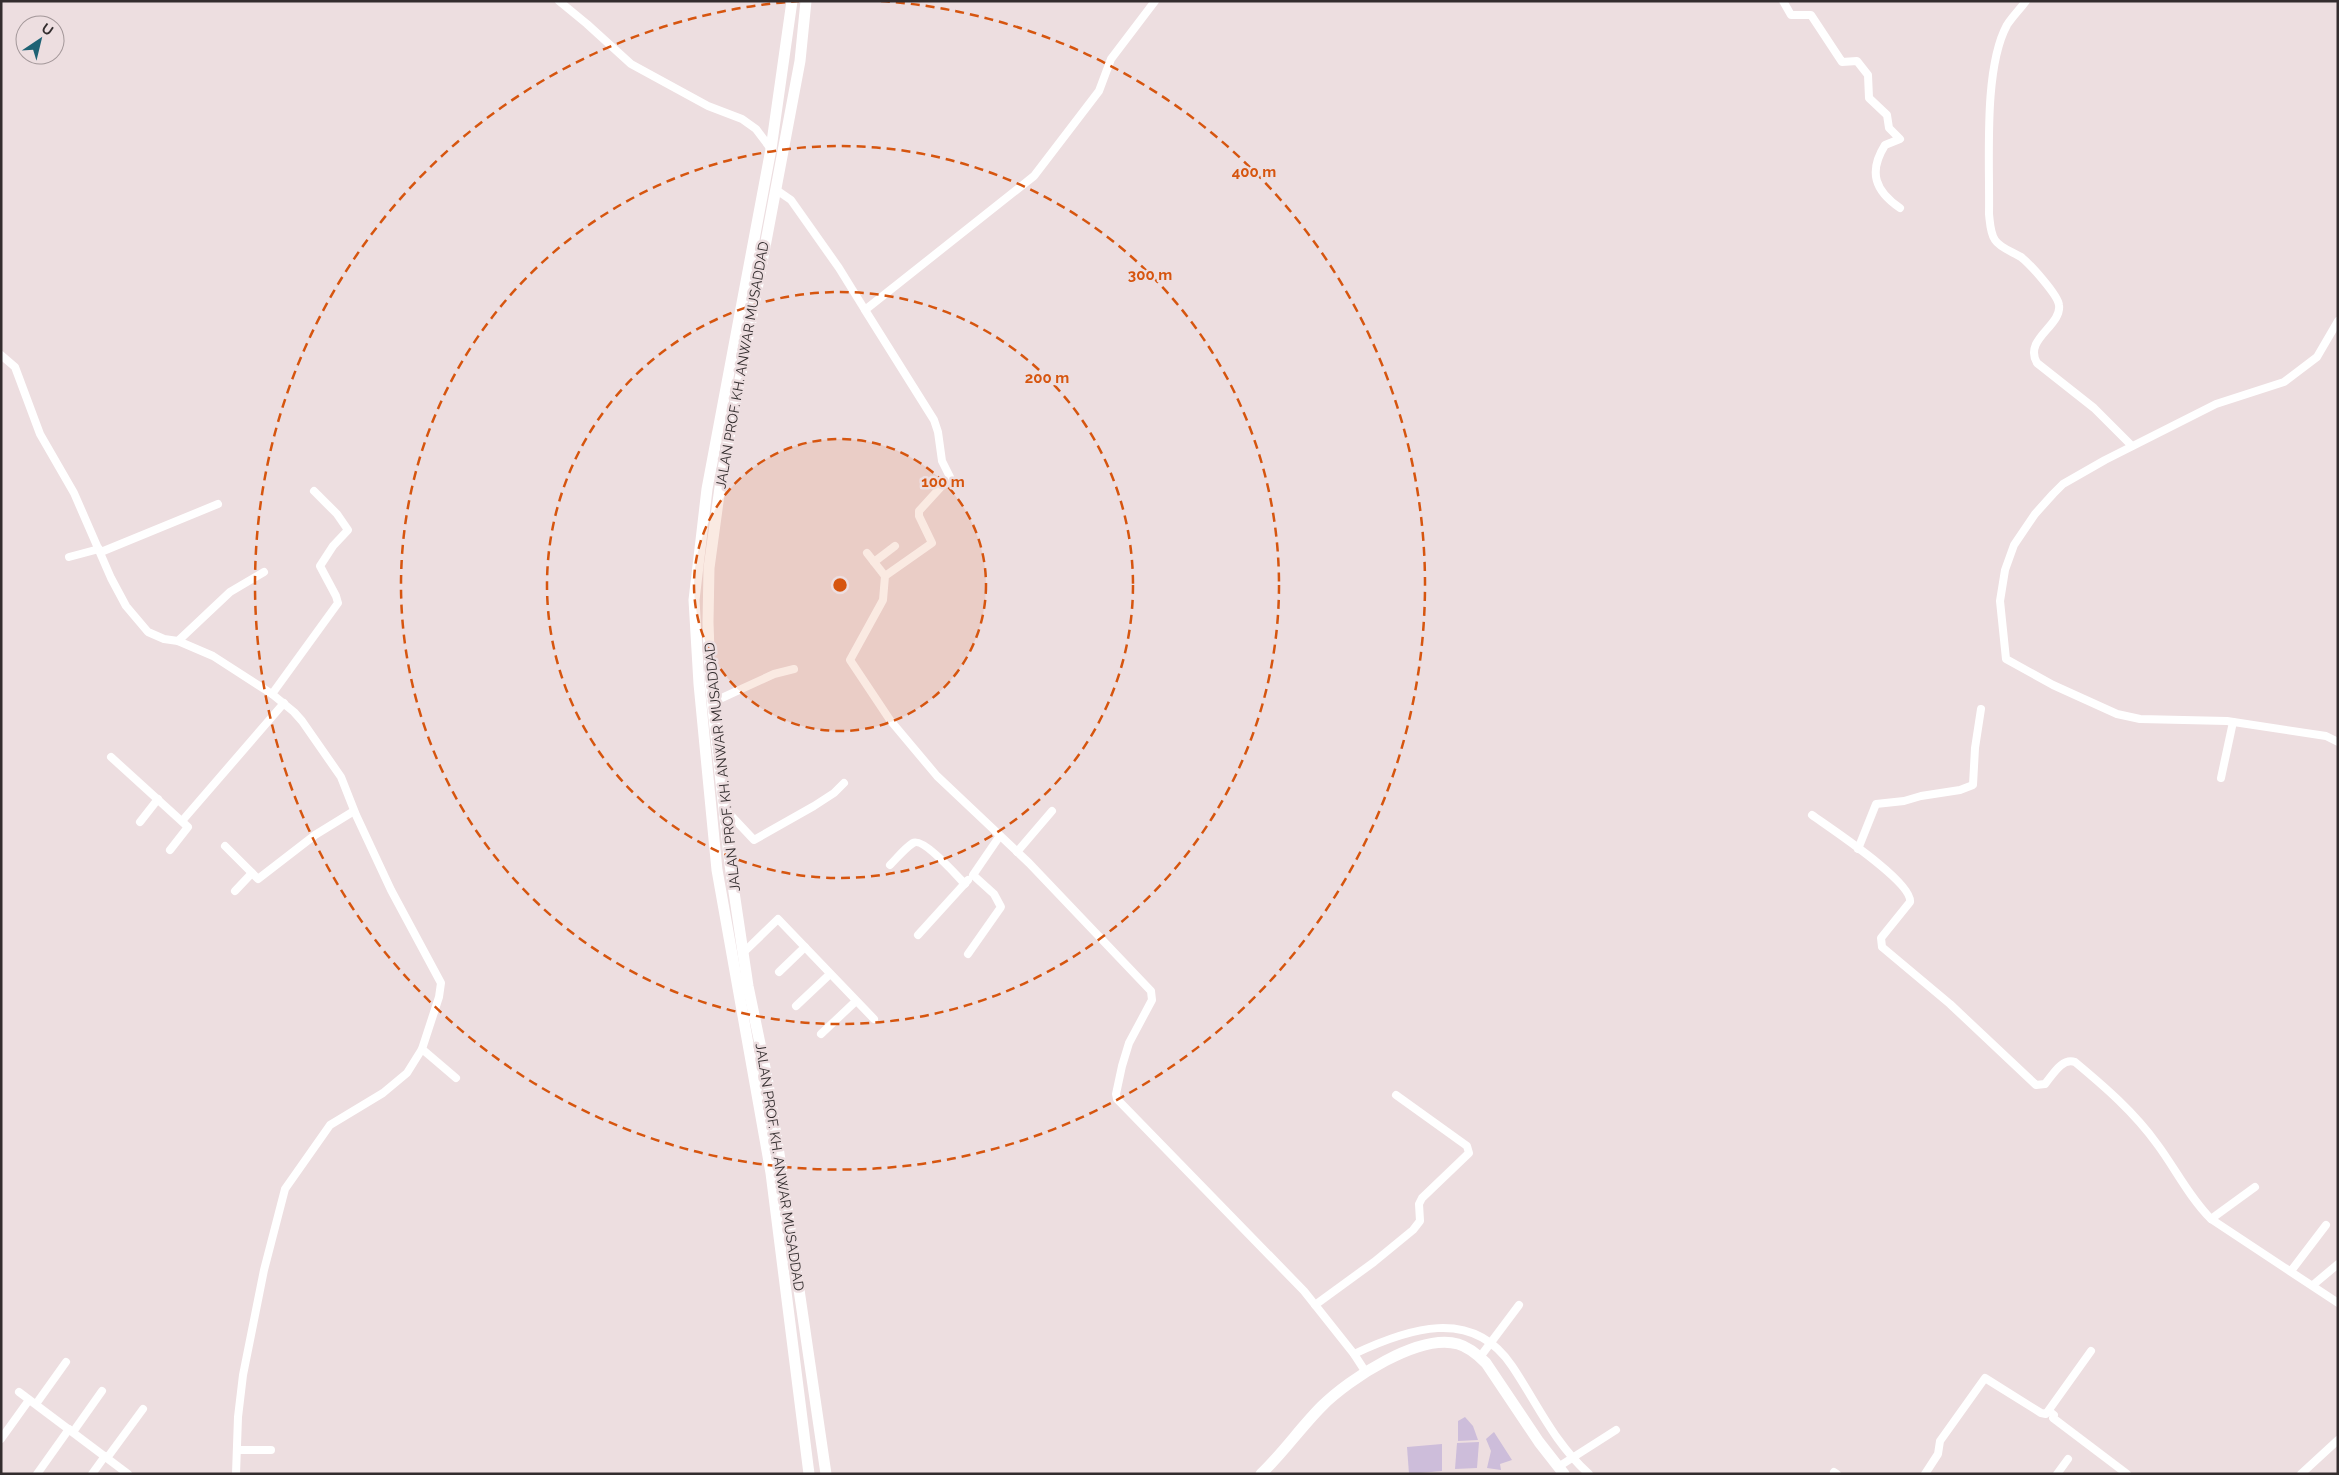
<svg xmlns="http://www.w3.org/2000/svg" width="2339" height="1475" viewBox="0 0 2339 1475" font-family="Raleway,sans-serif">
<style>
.water{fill:#cdbdda}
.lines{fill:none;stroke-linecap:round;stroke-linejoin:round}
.street{stroke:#fff;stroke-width:8}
.secondary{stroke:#fff;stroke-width:11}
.ring{fill:none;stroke:#d6550f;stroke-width:2.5;stroke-dasharray:9 6}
.labels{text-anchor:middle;stroke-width:5;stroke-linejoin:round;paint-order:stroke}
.street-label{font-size:14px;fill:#332d2e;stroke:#eddee0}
.centre{fill:#d6550f;stroke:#eddee0;stroke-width:2.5}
.ring-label{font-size:15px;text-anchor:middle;font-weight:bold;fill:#d6550f;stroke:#eddee0;stroke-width:5;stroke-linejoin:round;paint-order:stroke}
</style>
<rect width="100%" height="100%" fill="#eddee0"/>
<!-- water -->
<g class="water">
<polygon points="1465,1417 1473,1426 1478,1440 1458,1441 1458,1421"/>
<polygon points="1494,1432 1512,1460 1500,1464 1501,1470 1487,1468 1491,1451 1486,1439"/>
<polygon points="1479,1442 1477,1468 1455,1469 1457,1443"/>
<polygon points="1442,1444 1442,1471 1409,1474 1407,1447"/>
</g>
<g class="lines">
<!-- street -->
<g class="street">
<polyline points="559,1 587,24 631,64 708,106 742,119 756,129 771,149"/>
<polyline points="1155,1 1111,59 1099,91 1034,176 865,310 934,420 938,432 942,461 950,477 919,511 919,516 932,543 885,576 883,600 850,660 890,720 937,776 1029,863 1151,991 1152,1000 1129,1043 1122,1066 1116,1094 1117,1099 1304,1291 1354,1354 1365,1371"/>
<path d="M1783,1l8,14h20l31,47 15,-1 11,14 1,23 18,17 2,13 11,11 -15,6c-17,27 -10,46 15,63"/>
<path d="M2026,1c-6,8 -14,16 -19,24 -24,44 -17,137 -18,189 1,8 1,19 6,26 5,8 18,12 26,17 9,7 37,38 38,48 3,21 -36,34 -22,58l57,45 38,38"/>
<polyline points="775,189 791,200 839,268 865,310"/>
<polyline points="2338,321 2317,357 2284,382 2216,404 2105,460 2063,484 2053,494 2035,514 2014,545 2005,570 2000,601 2006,659 2053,685 2117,714 2140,719 2227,721 2326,736 2338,742"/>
<polyline points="1,355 15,367 40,434 74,493 111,578 126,606 148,632 164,639 178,641 213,656 272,694 294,712 302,721 341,777 356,815 391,890 441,983 439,997 422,1049 407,1073 383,1093 330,1125 285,1189 264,1270 243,1375 238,1417 236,1474"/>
<polyline points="101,552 218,504"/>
<polyline points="867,553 885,576"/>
<polyline points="69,557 99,549"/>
<polyline points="874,562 895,546"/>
<polyline points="178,641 230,592 264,572"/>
<polyline points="272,694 338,603 336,596 320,566 333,546 348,530 337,514 314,491"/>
<polyline points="713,702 774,674 794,669"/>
<polyline points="111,757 188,827 170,850"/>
<polyline points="2221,778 2233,722"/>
<polyline points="723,807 754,840 814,806 834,793 844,783"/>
<path d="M1812,815c18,13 101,67 98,87l-29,36 1,9 68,57 86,81 9,-1c7,-8 17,-27 30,-22 30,25 59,50 82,82 18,24 32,53 54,75l127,84"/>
<polyline points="182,821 284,703"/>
<polyline points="140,822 158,799"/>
<polyline points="225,846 258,879 315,835 354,811"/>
<polyline points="1858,849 1876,804 1904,801 1921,796 1960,790 1973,785 1975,748 1981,709"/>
<polyline points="1017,852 1052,811"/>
<path d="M890,865c7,-7 15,-17 23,-22 10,-6 44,33 52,41"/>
<polyline points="235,891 252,873"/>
<polyline points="918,935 968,880"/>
<polyline points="744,952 778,919 874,1019"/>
<polyline points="968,954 1001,907 994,894 973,875 999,837"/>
<polyline points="779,972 805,947"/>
<polyline points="796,1006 830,974"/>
<polyline points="821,1034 856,1001"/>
<polyline points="422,1049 456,1078"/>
<polyline points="2211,1219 2255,1187"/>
<polyline points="2291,1271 2326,1225"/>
<polyline points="2313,1285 2338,1264"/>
<polyline points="1315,1305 1374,1262 1413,1230 1420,1221 1419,1204 1422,1198 1469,1153 1467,1146 1396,1095"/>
<path d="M1354,1354c53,-25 118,-48 158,12 25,37 42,77 77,108"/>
<polyline points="1480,1357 1519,1305"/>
<polyline points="19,1392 128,1474"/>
<polyline points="36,1404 66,1362"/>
<polyline points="2049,1411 2054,1415 2053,1418 2127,1474"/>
<polyline points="73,1432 102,1391"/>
<polyline points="1,1439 29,1400"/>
<polyline points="237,1450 271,1450"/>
<polyline points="107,1458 143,1409"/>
<polyline points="1558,1467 1616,1430"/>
<polyline points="1834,1472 1837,1474"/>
<polyline points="37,1474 69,1429"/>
<polyline points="92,1474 105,1456"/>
<polyline points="1925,1474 1938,1454 1940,1441 1985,1378 2041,1413 2046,1414 2091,1351"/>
<polyline points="2057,1474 2068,1459"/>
<polyline points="2301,1474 2338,1440"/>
</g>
<!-- secondary -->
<g class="secondary">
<polyline points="792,1 771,149 707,489 694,600 699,684 717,870 771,1173 809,1474"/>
<polyline points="806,1 800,61 721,480 709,568 708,622 710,682 730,865 748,986 767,1077 780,1160 826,1474"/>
<path d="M1261,1474c22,-21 40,-47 61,-68 27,-27 97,-73 136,-62 11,3 21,12 28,19l53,79 25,32"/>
</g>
</g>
<!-- distance rings -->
<circle cx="840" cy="585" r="146" fill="#d6550f" fill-opacity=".12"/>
<g class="ring">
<circle cx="840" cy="585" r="146"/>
<circle cx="840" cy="585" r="293"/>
<circle cx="840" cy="585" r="439"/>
<path d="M881 1A585 585 0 1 1 799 1"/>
</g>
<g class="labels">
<!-- street labels -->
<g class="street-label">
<text transform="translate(742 365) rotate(-80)" y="5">JALAN PROF. KH. ANWAR MUSADDAD</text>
<text transform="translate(722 767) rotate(-96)" y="5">JALAN PROF. KH. ANWAR MUSADDAD</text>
<text transform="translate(780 1167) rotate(81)" y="5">JALAN PROF. KH. ANWAR MUSADDAD</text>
</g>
</g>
<circle cx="840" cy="585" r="8" class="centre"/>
<g class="ring-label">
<text x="1254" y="177">400 m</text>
<text x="1150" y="280">300 m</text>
<text x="1047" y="383">200 m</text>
<text x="943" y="487">100 m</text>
</g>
<!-- border -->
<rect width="2339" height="1475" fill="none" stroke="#332d2e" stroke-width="5"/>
<!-- north arrow -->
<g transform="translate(40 40) rotate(35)"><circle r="24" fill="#eddee0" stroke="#a39799"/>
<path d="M0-4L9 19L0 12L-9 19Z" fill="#1e6274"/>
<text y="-8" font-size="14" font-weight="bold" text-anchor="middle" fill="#332d2e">U</text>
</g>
</svg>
